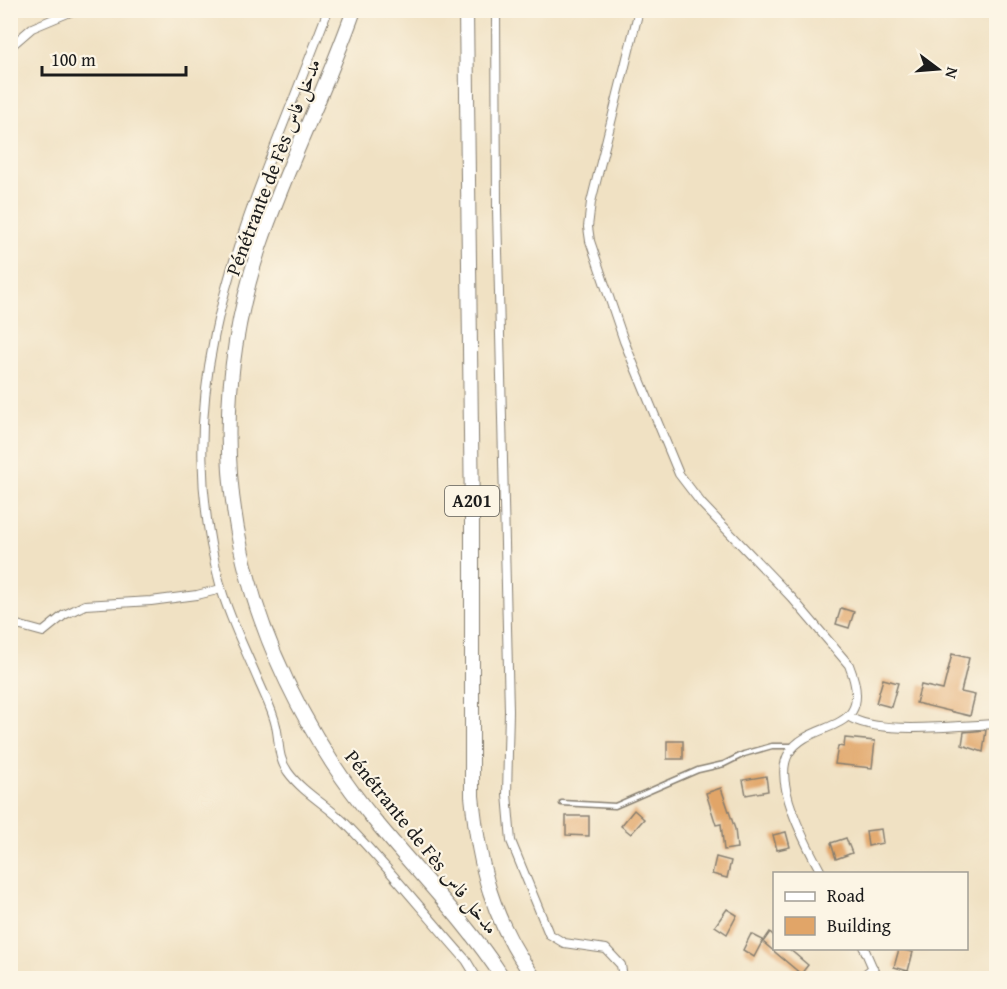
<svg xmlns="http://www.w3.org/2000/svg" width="1007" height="989" viewBox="0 0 1007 989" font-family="'Gentium Book Plus',Amiri,serif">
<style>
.building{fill:#e1a568}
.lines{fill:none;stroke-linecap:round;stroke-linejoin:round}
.lane-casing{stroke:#867e70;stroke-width:7}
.street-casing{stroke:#867e70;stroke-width:10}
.highway-casing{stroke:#867e70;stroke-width:16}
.lane{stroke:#fff;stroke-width:4}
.street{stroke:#fff;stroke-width:8}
.highway{stroke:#fff;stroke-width:14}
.labels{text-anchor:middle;stroke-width:4.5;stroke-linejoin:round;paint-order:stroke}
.shield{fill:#fcf5e5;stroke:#5f5d58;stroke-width:1.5}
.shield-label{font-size:18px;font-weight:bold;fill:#1c1c1c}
.street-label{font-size:20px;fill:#1c1c1c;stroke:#fcf5e5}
</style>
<rect width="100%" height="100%" fill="#fcf5e5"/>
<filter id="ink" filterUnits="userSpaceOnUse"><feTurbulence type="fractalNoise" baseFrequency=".0167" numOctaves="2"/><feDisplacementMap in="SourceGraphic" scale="12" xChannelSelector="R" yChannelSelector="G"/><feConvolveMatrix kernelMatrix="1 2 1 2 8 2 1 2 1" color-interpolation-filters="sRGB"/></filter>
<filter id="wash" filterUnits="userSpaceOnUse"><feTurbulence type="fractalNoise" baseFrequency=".008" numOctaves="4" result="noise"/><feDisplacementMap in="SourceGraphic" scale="24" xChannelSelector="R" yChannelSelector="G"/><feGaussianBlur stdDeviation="1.35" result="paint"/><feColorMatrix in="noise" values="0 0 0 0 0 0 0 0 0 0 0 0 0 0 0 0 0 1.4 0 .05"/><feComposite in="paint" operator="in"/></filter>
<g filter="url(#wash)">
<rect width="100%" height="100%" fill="#f0e1c3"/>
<g id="blocks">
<!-- building -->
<g class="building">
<polygon points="841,608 854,612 849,628 836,624"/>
<polygon points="952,654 969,658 961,692 975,695 970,716 916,703 921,685 943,690"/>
<polygon points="883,679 898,683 891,707 876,703"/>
<polygon points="986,730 983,752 962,745 964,732"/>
<polygon points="845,738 875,741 872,768 835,764 838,746 844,747"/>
<rect x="667" y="741" width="16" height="18"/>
<polygon points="766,776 768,791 746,795 743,780"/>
<polygon points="721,788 735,829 737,848 724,850 721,824 716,825 706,793"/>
<polygon points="634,810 644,819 631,834 621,826"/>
<polygon points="566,816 589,816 589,836 566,835"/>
<polygon points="881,829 883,843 868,846 866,831"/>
<polygon points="786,832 790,847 777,850 773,835"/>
<polygon points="846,838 852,853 836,859 831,843"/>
<polygon points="716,857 731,861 727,878 712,874"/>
<polygon points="727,909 737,915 727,934 715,926"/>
<polygon points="770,932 774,936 774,948 788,948 808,965 801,974 763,942"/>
<polygon points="751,934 763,940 754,957 743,950"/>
<polygon points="899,949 913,952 908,971 894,967"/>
</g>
</g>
</g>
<g filter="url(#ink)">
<use href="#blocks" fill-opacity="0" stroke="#867e70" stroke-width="1.5"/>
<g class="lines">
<!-- lane casing -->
<g class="lane-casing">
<g id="lane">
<polyline points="562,803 615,806 698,770 724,764 744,754 772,746 794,746"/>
<polyline points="537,977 549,978"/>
</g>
</g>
<!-- street casing -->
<g class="street-casing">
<g id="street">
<path d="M328,10c-73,196 -166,362 -107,578 9,32 25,63 38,94 6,14 14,29 17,44 4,17 1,31 12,46 15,21 41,34 59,53 42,43 79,90 119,135l11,18"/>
<polyline points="496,10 497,209 509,711 507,794 511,841 549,934 564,943 606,949 621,965 623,978"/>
<path d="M639,10l-48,192 -3,25 2,14 34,100 55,133 23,30 90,94 57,67c29,73 -38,52 -60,88 -18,29 19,95 33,121"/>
<polyline points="10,47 32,28 75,10"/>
<polyline points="10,623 43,632 64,615 85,605 151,601 197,595 221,589"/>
<path d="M848,716c28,20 112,9 148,8"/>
<polyline points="864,948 877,978"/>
<polyline points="860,978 873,968"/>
</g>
</g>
<!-- highway casing -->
<g class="highway-casing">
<g id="highway">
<path d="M354,10c-28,80 -67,155 -94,235 -61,184 -31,358 73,519 50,77 120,137 170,214"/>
<path d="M466,10l6,507v279c7,70 20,124 62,182"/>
</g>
</g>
<!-- lane -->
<use href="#lane" class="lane"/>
<!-- street -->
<use href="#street" class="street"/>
<!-- highway -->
<use href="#highway" class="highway"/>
</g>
</g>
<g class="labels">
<!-- shield labels -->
<rect class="shield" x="445" y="486" width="54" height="30" rx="4.5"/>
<g class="shield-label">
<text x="472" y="507">A201</text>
</g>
<!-- street labels -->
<g class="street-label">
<text transform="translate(273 167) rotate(-69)" y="7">Pénétrante de Fès مدخل فاس</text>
<text transform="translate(422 842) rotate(51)" y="7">Pénétrante de Fès مدخل فاس</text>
</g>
</g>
<!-- margin -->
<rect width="1007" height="989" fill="none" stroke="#fcf5e5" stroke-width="36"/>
<!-- legend -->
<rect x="773" y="872" width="195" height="78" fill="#fcf5e5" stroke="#a29e95" stroke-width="1.5"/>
<rect x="785" y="892" width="30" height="9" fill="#ffffff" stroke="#a29e95" stroke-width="1.5"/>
<text x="827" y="902" font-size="18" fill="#1c1c1c">Road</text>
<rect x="785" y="917" width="30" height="18" fill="#e1a568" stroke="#a29e95" stroke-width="1.5"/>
<text x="827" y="932" font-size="18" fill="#1c1c1c">Building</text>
<!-- north arrow -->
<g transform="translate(938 69) rotate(106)" stroke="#fcf5e5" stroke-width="4.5" paint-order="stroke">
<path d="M0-4.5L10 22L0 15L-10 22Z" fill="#1c1c1c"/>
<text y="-9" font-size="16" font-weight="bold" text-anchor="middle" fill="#1c1c1c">N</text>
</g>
<!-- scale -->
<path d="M42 66v9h144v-9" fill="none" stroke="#1c1c1c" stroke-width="3"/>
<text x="51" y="66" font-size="18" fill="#1c1c1c" stroke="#fcf5e5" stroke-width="4.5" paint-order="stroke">100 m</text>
</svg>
